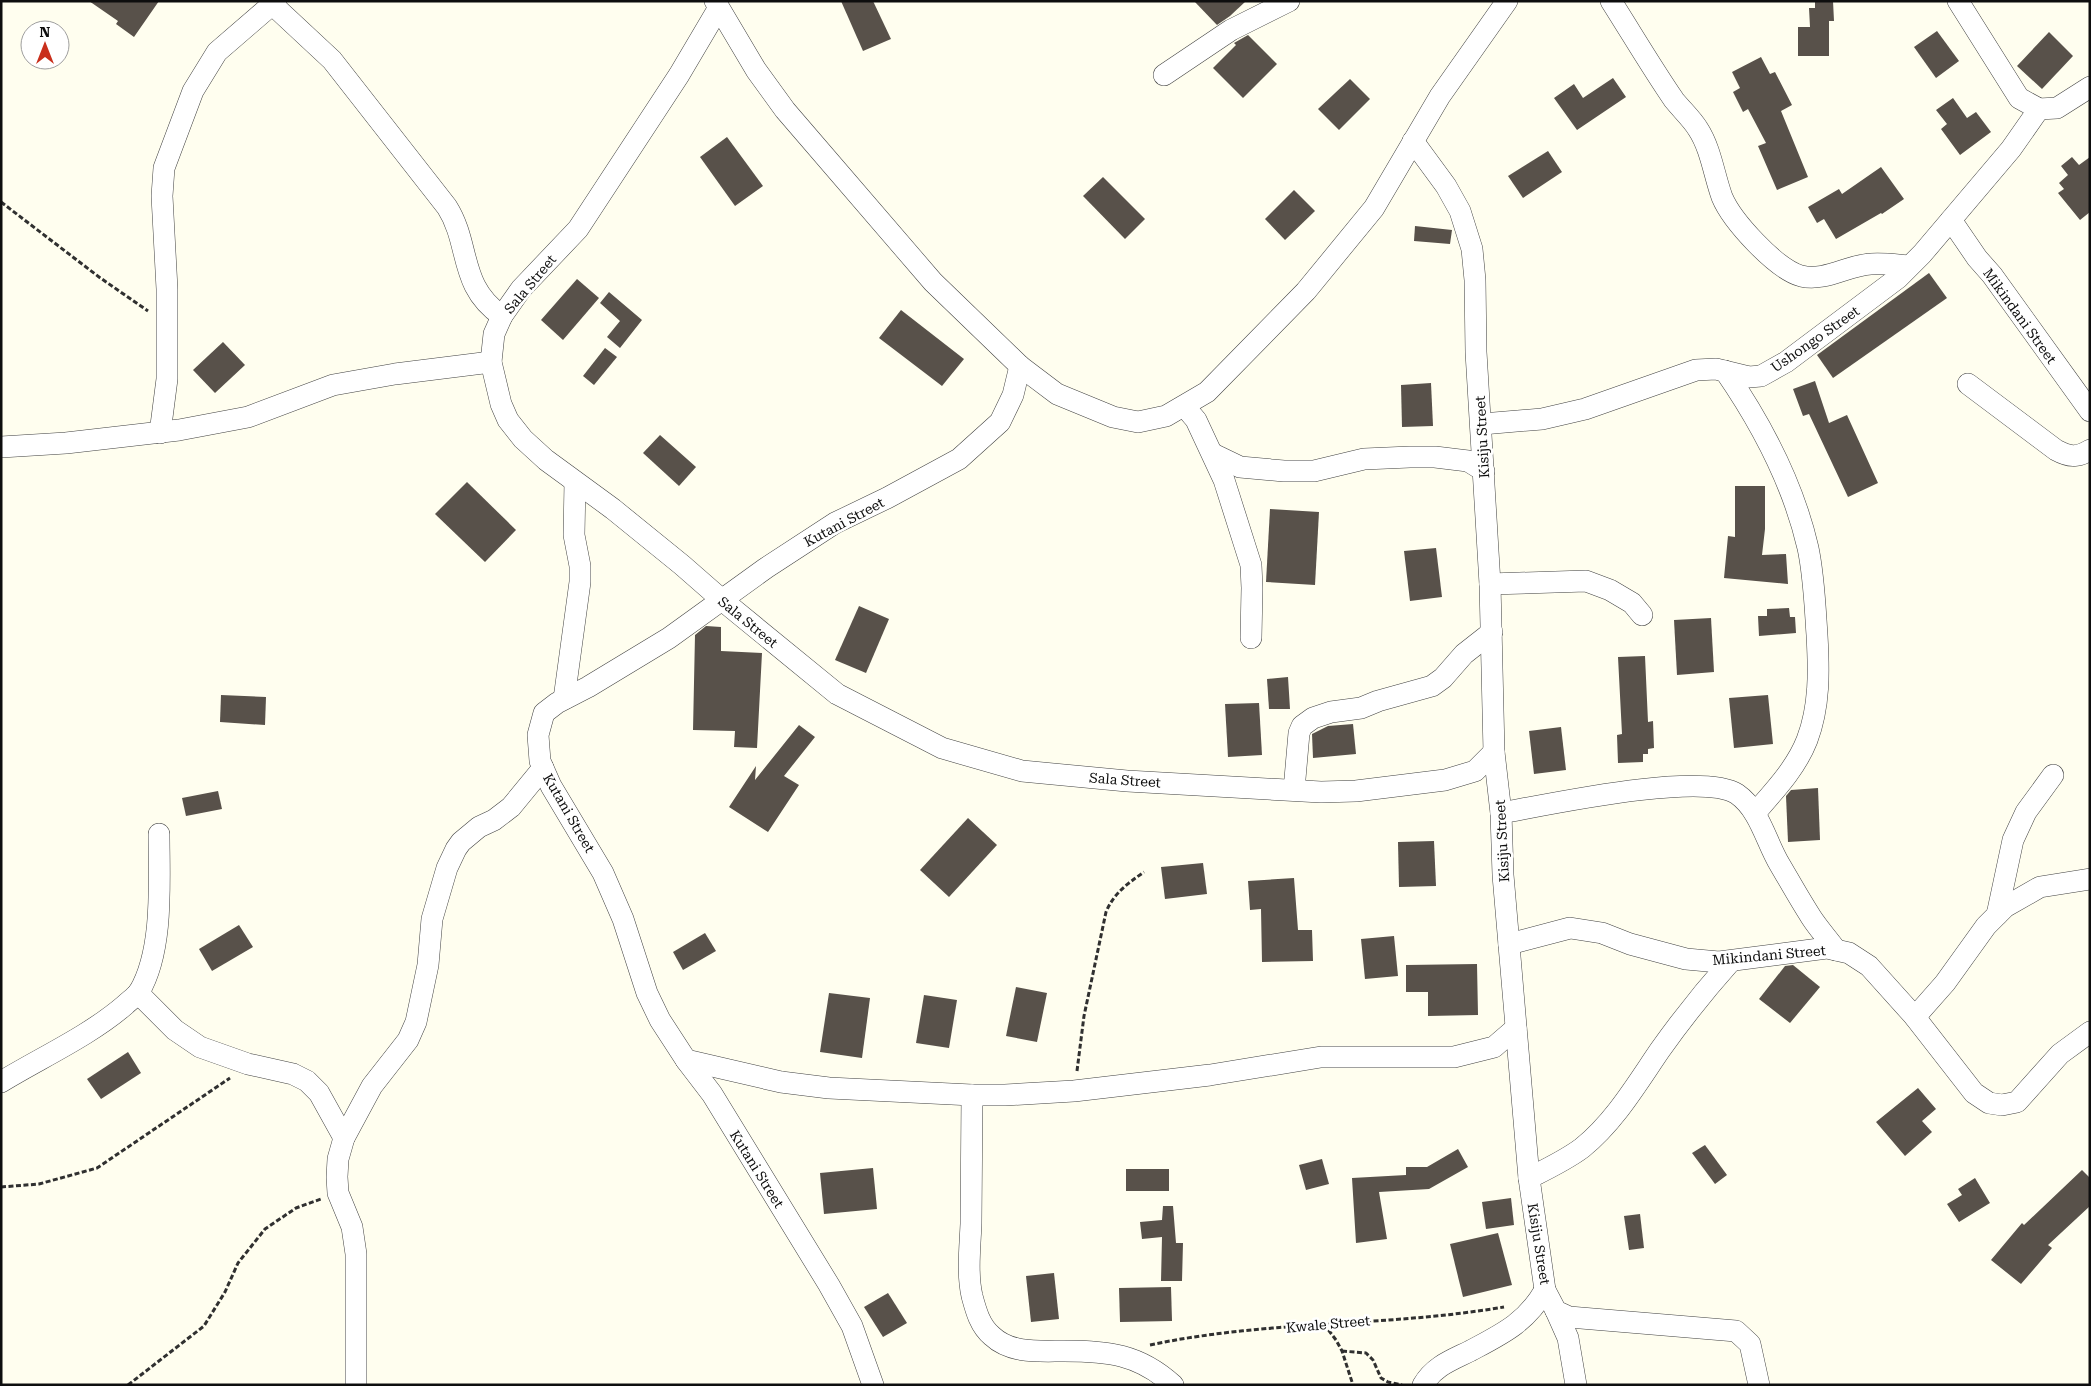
<svg xmlns="http://www.w3.org/2000/svg" width="2091" height="1386" viewBox="0 0 2091 1386" font-family="'Roboto Serif',serif">
<style>
.building{fill:#58514a}
.lines{fill:none;stroke-linecap:round;stroke-linejoin:round}
.minor-casing{stroke:#414141;stroke-width:22}
.path{stroke:#303030;stroke-width:3;stroke-dasharray:5 2.5;stroke-linecap:butt}
.minor{stroke:#fff;stroke-width:21}
.labels{text-anchor:middle;stroke-width:5;stroke-linejoin:round;paint-order:stroke}
.street-label{font-size:14px;fill:#0e0e0e;stroke:#fff}
</style>
<rect width="100%" height="100%" fill="#fffeef"/>
<!-- building -->
<g class="building">
<polygon points="89,1 159,1 134,37 116,24 118,21"/>
<polygon points="841,1 873,1 891,39 863,51"/>
<polygon points="1194,1 1246,1 1230,16 1217,25"/>
<polygon points="1815,1 1833,1 1834,21 1829,21 1829,56 1798,56 1798,27 1810,27 1809,8 1815,8"/>
<polygon points="1937,31 1959,61 1936,78 1914,47"/>
<polygon points="2049,32 2073,56 2042,89 2017,66"/>
<polygon points="1248,35 1277,64 1243,98 1213,68 1236,45 1234,43"/>
<polygon points="1761,57 1770,74 1775,72 1792,105 1781,111 1808,177 1777,190 1758,146 1766,143 1748,109 1743,112 1733,92 1740,88 1732,72"/>
<polygon points="1613,78 1626,97 1577,130 1554,98 1574,84 1583,98"/>
<polygon points="1350,79 1370,99 1339,130 1318,109"/>
<polygon points="1953,98 1967,118 1976,112 1991,132 1960,155 1941,129 1947,124 1936,110"/>
<polygon points="727,137 763,186 735,206 700,157"/>
<polygon points="1548,151 1562,172 1523,198 1508,176"/>
<polygon points="2072,157 2079,165 2090,157 2090,212 2080,220 2058,193 2064,189 2059,183 2068,175 2061,166"/>
<polygon points="1881,167 1904,199 1882,214 1881,213 1836,239 1824,219 1817,223 1808,207 1839,189 1842,194"/>
<polygon points="1103,177 1145,219 1125,239 1083,196"/>
<polygon points="1294,190 1315,211 1285,240 1265,219"/>
<polygon points="1415,226 1452,230 1450,244 1414,241"/>
<polygon points="1929,273 1947,298 1833,378 1817,355"/>
<polygon points="577,279 599,298 563,340 541,320"/>
<polygon points="609,292 642,320 620,348 607,337 620,321 600,303"/>
<polygon points="901,310 964,359 942,386 879,338"/>
<polygon points="223,342 245,365 215,393 193,370"/>
<polygon points="605,348 617,357 594,385 583,376"/>
<polygon points="1815,381 1829,423 1847,415 1878,483 1848,497 1809,414 1803,416 1793,389"/>
<polygon points="1431,383 1433,426 1402,427 1401,385"/>
<polygon points="660,435 696,467 679,486 643,453"/>
<polygon points="467,482 516,530 485,562 435,514"/>
<polygon points="1735,486 1765,486 1765,529 1762,555 1786,554 1788,584 1724,578 1728,536 1735,537"/>
<polygon points="1270,509 1319,512 1315,585 1266,582"/>
<polygon points="1436,548 1442,597 1410,601 1404,551"/>
<polygon points="859,606 889,619 866,673 835,660"/>
<polygon points="1789,608 1790,617 1795,617 1796,633 1759,636 1758,616 1767,616 1767,609"/>
<polygon points="1711,618 1714,672 1677,675 1674,620"/>
<polygon points="706,626 721,627 721,651 762,653 757,748 734,747 735,731 693,730 695,635"/>
<polygon points="1645,656 1648,722 1653,721 1654,748 1648,749 1648,754 1643,754 1643,762 1618,763 1617,735 1622,734 1618,657"/>
<polygon points="1288,677 1290,709 1269,709 1267,679"/>
<polygon points="221,695 266,697 265,725 220,722"/>
<polygon points="1768,695 1773,744 1734,748 1729,698"/>
<polygon points="1259,703 1262,755 1228,757 1225,704"/>
<polygon points="1353,724 1356,754 1313,758 1312,734 1328,726"/>
<polygon points="799,725 815,737 784,776 799,785 768,832 729,807 756,766 755,780"/>
<polygon points="1561,727 1566,770 1534,774 1529,731"/>
<polygon points="1818,788 1820,840 1788,842 1786,796 1791,790"/>
<polygon points="218,791 222,809 186,816 182,798"/>
<polygon points="968,818 997,845 949,897 920,870"/>
<polygon points="1434,841 1436,886 1399,887 1398,842"/>
<polygon points="1203,863 1207,894 1165,899 1161,867"/>
<polygon points="1294,878 1298,930 1312,930 1313,961 1262,962 1261,909 1250,910 1248,881"/>
<polygon points="239,925 253,947 212,971 199,949"/>
<polygon points="705,933 716,951 683,970 673,952"/>
<polygon points="1394,936 1398,976 1365,979 1361,939"/>
<polygon points="1477,964 1478,1015 1428,1016 1428,992 1406,992 1406,965"/>
<polygon points="1793,965 1820,987 1790,1023 1759,999 1785,966"/>
<polygon points="1016,987 1047,993 1037,1042 1006,1036"/>
<polygon points="829,993 870,998 862,1058 820,1052"/>
<polygon points="924,995 957,1000 949,1048 916,1043"/>
<polygon points="128,1052 141,1073 101,1099 87,1079"/>
<polygon points="1918,1088 1936,1109 1922,1121 1932,1132 1905,1156 1876,1122"/>
<polygon points="1705,1145 1727,1175 1715,1184 1692,1153"/>
<polygon points="1458,1149 1468,1167 1429,1189 1379,1192 1387,1239 1356,1243 1352,1178 1406,1175 1406,1167 1427,1167"/>
<polygon points="1322,1159 1329,1184 1306,1190 1299,1165"/>
<polygon points="873,1168 877,1209 824,1214 820,1173"/>
<rect x="1126" y="1169" width="43" height="22"/>
<polygon points="2082,1170 2090,1178 2090,1206 2048,1245 2052,1248 2021,1284 1991,1260 2022,1223 2024,1225"/>
<polygon points="1975,1178 1990,1203 1959,1222 1947,1204 1962,1195 1958,1189"/>
<polygon points="1511,1198 1514,1225 1486,1229 1482,1202"/>
<polygon points="1163,1206 1173,1206 1176,1243 1183,1243 1182,1281 1161,1281 1162,1237 1142,1239 1140,1222 1162,1220"/>
<polygon points="1640,1214 1644,1248 1629,1250 1624,1216"/>
<polygon points="1498,1233 1512,1285 1463,1297 1450,1244"/>
<polygon points="1054,1273 1059,1319 1031,1322 1026,1276"/>
<polygon points="1171,1287 1172,1321 1120,1322 1119,1288"/>
<polygon points="888,1293 907,1323 883,1337 864,1307"/>
</g>
<g class="lines">
<!-- minor casing -->
<g class="minor-casing">
<g id="minor">
<polyline points="715,1 756,70 785,110 933,282 1020,366 1057,394 1113,417 1138,422 1166,416 1207,392 1306,291 1374,208 1440,96 1507,1"/>
<path d="M1611,1c21,33 41,67 63,99 8,10 18,19 24,29 13,20 16,46 24,68 10,24 54,72 79,79 24,6 47,-11 70,-12 13,-1 26,1 38,2"/>
<polyline points="1958,1 2019,98 2039,109 2057,108 2090,87"/>
<path d="M273,5l59,55 115,147c24,38 11,79 55,109"/>
<polyline points="718,9 679,75 578,229 521,289 502,316 494,334 491,362 501,404 508,420 523,439 546,460 613,509 682,565 722,600 837,694 942,748 1022,771 1127,781 1321,792 1356,791 1445,780 1475,771 1494,752"/>
<polyline points="1164,75 1231,30 1289,1"/>
<polyline points="1413,141 1446,186 1460,211 1472,249 1475,280 1476,352 1490,584 1494,752 1501,813 1503,875 1529,1178 1545,1290 1556,1311 1569,1317 1736,1331 1750,1344 1759,1385"/>
<polyline points="1951,220 1977,258 1992,275 2090,411"/>
<path d="M1725,371c38,55 68,112 83,177 6,28 7,58 9,87 2,35 3,71 -10,105 -11,28 -32,50 -52,73"/>
<path d="M1968,384l88,66c13,7 21,8 34,0"/>
<polyline points="1185,407 1196,420 1224,480 1251,565 1252,588 1251,638"/>
<polyline points="1482,424 1542,419 1585,409 1696,370 1716,369 1749,377 1761,376 1786,362 1898,278 1922,254 2011,149 2039,109"/>
<polyline points="160,433 167,379 167,289 162,196 164,168 193,91 217,52 276,1"/>
<polyline points="1,447 66,443 179,430 248,417 333,385 395,374 491,362"/>
<polyline points="1213,454 1240,467 1284,471 1314,471 1364,459 1410,457 1435,457 1468,461 1484,471"/>
<polyline points="1490,584 1586,581 1610,590 1632,603 1642,615"/>
<polyline points="564,699 580,582 580,566 574,535 575,482"/>
<polyline points="1294,790 1299,733 1302,726 1313,718 1331,712 1361,708 1378,701 1432,686 1443,678 1464,654 1492,632"/>
<path d="M1501,813c45,-8 200,-42 236,-19 23,16 29,48 43,71 10,17 20,35 31,52 7,11 17,22 25,33"/>
<polyline points="1997,915 2013,840 2026,812 2053,775"/>
<polyline points="1509,944 1570,928 1602,933 1630,944 1686,959 1719,962 1827,948 1849,953 1869,966 1914,1016 1974,1093 1989,1103 2002,1105 2017,1102 2060,1054 2090,1032"/>
<polyline points="138,993 175,1030 200,1047 248,1064 293,1074 307,1081 319,1093 344,1138"/>
<polyline points="1915,1017 1945,983 1986,926 2005,907 2040,887 2090,879"/>
<polyline points="686,1060 781,1082 829,1088 972,1095 1005,1095 1074,1091 1210,1075 1321,1057 1454,1057 1494,1047 1516,1028"/>
<path d="M1,1082c41,-25 88,-46 124,-77 4,-4 10,-8 14,-13 25,-42 20,-111 20,-158"/>
<path d="M972,1095c0,43 -1,86 -1,129 -1,23 -4,50 1,72 4,15 8,30 20,40 19,18 48,15 72,15 44,0 75,3 109,34"/>
<path d="M1529,1178c18,-9 37,-18 53,-30 33,-27 54,-63 78,-98 22,-31 46,-61 71,-89"/>
<polyline points="1556,1311 1568,1338 1576,1385"/>
<polyline points="356,1385 356,1254 352,1227 338,1193 337,1177 338,1159 344,1138 372,1086 408,1040 416,1022 428,965 432,919 447,868 456,849 461,842 479,827 494,820 511,807 543,768"/>
<polyline points="873,1385 852,1326 829,1285 712,1094 686,1060 660,1020 647,993 623,919 603,873 551,786 540,761 538,735 544,713 557,703 588,687 669,638 766,568 835,523 887,498 959,459 1000,422 1013,395 1020,366"/>
<path d="M1423,1385c11,-19 29,-25 47,-34 32,-17 56,-28 75,-61"/>
</g>
</g>
<!-- path -->
<g class="path">
<polyline points="1,202 99,277 148,311"/>
<path d="M1077,1071l7,-55 22,-104c8,-19 21,-28 38,-40"/>
<polyline points="1,1187 39,1184 97,1168 230,1078"/>
<polyline points="1324,1324 1336,1340 1342,1351 1353,1385"/>
<path d="M1150,1345c117,-25 237,-18 354,-38"/>
<polyline points="1342,1351 1366,1353 1373,1360 1381,1378 1388,1382 1402,1385"/>
<polyline points="128,1385 204,1326 225,1292 238,1263 265,1229 296,1208 321,1199"/>
</g>
<!-- minor -->
<use href="#minor" class="minor"/>
</g>
<g class="labels">
<!-- street labels -->
<g class="street-label">
<text transform="translate(530 284) rotate(-50)" y="5">Sala Street</text>
<text transform="translate(2020 316) rotate(54)" y="5">Mikindani Street</text>
<text transform="translate(1815 339) rotate(-35)" y="5">Ushongo Street</text>
<text transform="translate(1482 437) rotate(-93)" y="5">Kisiju Street</text>
<text transform="translate(844 522) rotate(-28)" y="5">Kutani Street</text>
<text transform="translate(748 622) rotate(39)" y="5">Sala Street</text>
<text transform="translate(1125 780) rotate(4)" y="5">Sala Street</text>
<text transform="translate(569 813) rotate(60)" y="5">Kutani Street</text>
<text transform="translate(1502 841) rotate(-93)" y="5">Kisiju Street</text>
<text transform="translate(1769 955) rotate(-5)" y="5">Mikindani Street</text>
<text transform="translate(757 1169) rotate(58)" y="5">Kutani Street</text>
<text transform="translate(1539 1244) rotate(81)" y="5">Kisiju Street</text>
<text transform="translate(1328 1324) rotate(-5)" y="5">Kwale Street</text>
</g>
</g>
<!-- border -->
<rect width="2091" height="1386" fill="none" stroke="#0e0e0e" stroke-width="5"/>
<!-- north arrow -->
<g transform="translate(45 45)"><circle r="24" fill="#ffffff" stroke="#9f9f9f"/>
<path d="M0-4L9 19L0 12L-9 19Z" fill="#c92f1c"/>
<text y="-8" font-size="14" font-weight="bold" text-anchor="middle" fill="#0e0e0e">N</text>
</g>
</svg>
